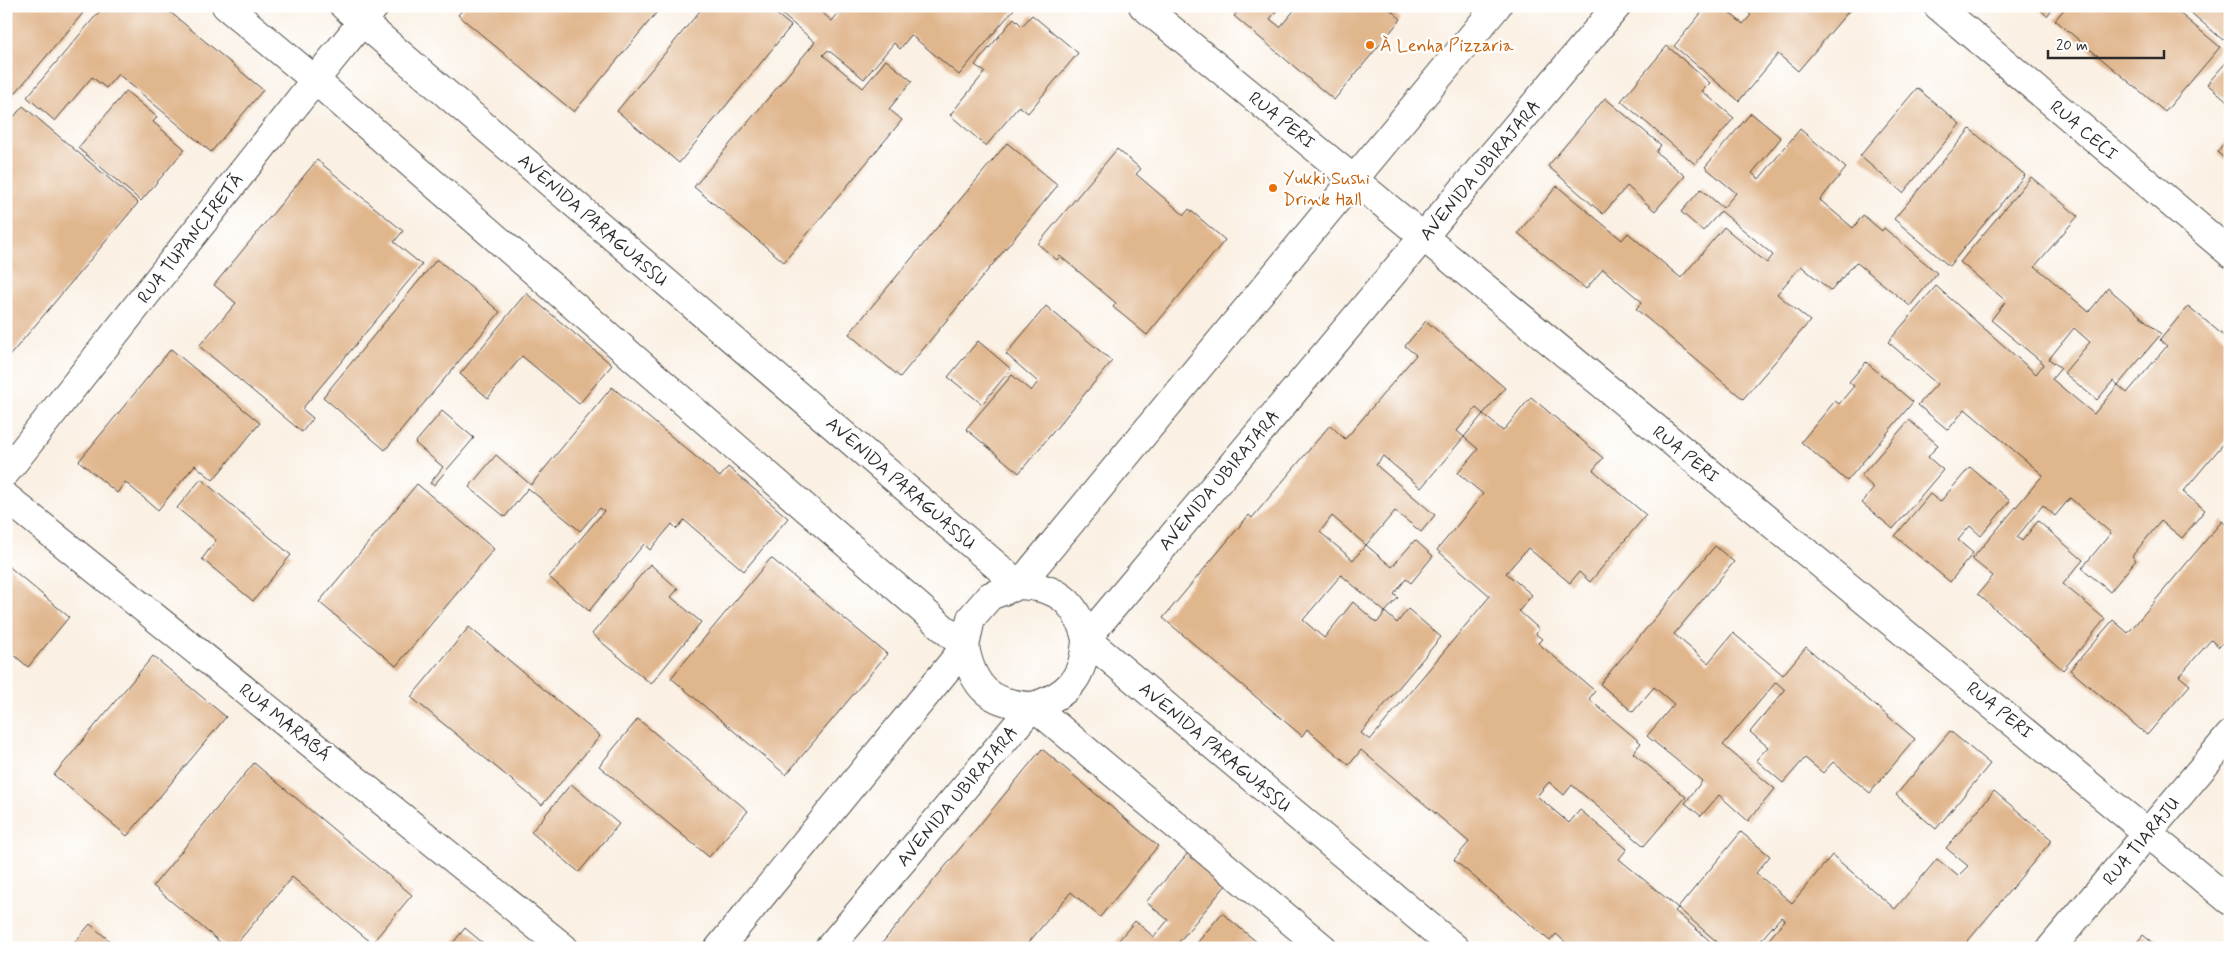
<svg xmlns="http://www.w3.org/2000/svg" width="2236" height="954" viewBox="0 0 2236 954" font-family="Mynerve,sans-serif">
<style>
.building{fill:#e0b68d;fill-rule:evenodd}
.lines{fill:none;stroke-linecap:round;stroke-linejoin:round}
.minor-casing{stroke:#4a4947;stroke-width:30}
.secondary-casing{stroke:#4a4947;stroke-width:30}
.minor{stroke:#fff;stroke-width:28}
.secondary{stroke:#fff;stroke-width:28}
.food-dot{fill:#e8710a;stroke:#fff;stroke-width:2}
.labels{text-anchor:middle;stroke-width:5;stroke-linejoin:round;paint-order:stroke}
.food-label{font-size:18px;fill:#c56008;stroke:#fff;text-anchor:start}
.street-label{font-size:18px;fill:#2b2b2b;stroke:#fff}
</style>
<rect width="100%" height="100%" fill="#fff"/>
<filter id="ink" filterUnits="userSpaceOnUse"><feTurbulence type="fractalNoise" baseFrequency=".02" numOctaves="2"/><feDisplacementMap in="SourceGraphic" scale="10" xChannelSelector="R" yChannelSelector="G"/><feConvolveMatrix kernelMatrix="1 2 1 2 8 2 1 2 1" color-interpolation-filters="sRGB"/></filter>
<filter id="wash" filterUnits="userSpaceOnUse"><feTurbulence type="fractalNoise" baseFrequency=".0096" numOctaves="4" result="noise"/><feDisplacementMap in="SourceGraphic" scale="20" xChannelSelector="R" yChannelSelector="G"/><feGaussianBlur stdDeviation="1.12" result="paint"/><feColorMatrix in="noise" values="0 0 0 0 0 0 0 0 0 0 0 0 0 0 0 0 0 1.4 0 .05"/><feComposite in="paint" operator="in"/></filter>
<g filter="url(#wash)">
<rect width="100%" height="100%" fill="#faf0e3"/>
<g id="blocks">
<!-- building -->
<g class="building">
<polygon points="6,6 89,6 6,104"/>
<polygon points="104,6 163,6 263,90 211,152 118,74 106,88 92,77 55,121 27,97"/>
<polygon points="466,6 662,6 574,112 458,15"/>
<polygon points="704,6 767,6 791,26 679,163 617,111"/>
<polygon points="772,6 814,6 832,21 844,6 893,6 896,9 899,6 924,6 930,12 935,6 1010,6 1014,9 959,75 911,35 900,49 894,43 864,79 828,50 823,55 863,88 886,60 912,81 889,109 902,120 784,262 694,187 815,42"/>
<polygon points="1242,6 1280,6 1270,19 1280,27 1298,6 1386,6 1401,19 1334,100 1234,16"/>
<polygon points="1707,6 1721,6 1743,24 1751,15 1741,6 1853,6 1798,71 1778,54 1739,101 1674,46"/>
<polygon points="2036,6 2055,6 2047,16"/>
<polygon points="2067,6 2171,6 2220,47 2165,112 2055,20"/>
<polygon points="2183,6 2230,6 2230,33 2223,40"/>
<polygon points="1032,15 1078,53 1028,113 1019,106 986,146 950,115 985,72 975,65 1014,18 1022,26"/>
<polygon points="1667,46 1710,83 1702,91 1734,118 1695,164 1621,101"/>
<polygon points="2230,58 2230,103 2207,84"/>
<polygon points="1917,88 1960,124 1903,193 1860,156"/>
<polygon points="126,91 157,117 153,122 185,149 141,201 78,148"/>
<polygon points="1605,98 1661,145 1656,152 1685,176 1655,211 1627,186 1603,214 1548,166"/>
<polygon points="23,106 138,203 6,360 6,126"/>
<polygon points="1751,113 1781,138 1752,173 1759,179 1800,129 1846,168 1820,200 1853,228 1863,215 1882,231 1884,228 1937,273 1910,306 1856,262 1831,291 1801,266 1777,294 1810,321 1743,399 1636,309 1642,302 1603,269 1586,289 1518,233 1557,186 1622,240 1628,233 1681,278 1724,227 1767,263 1773,255 1721,211 1703,231 1681,212 1701,189 1723,208 1736,193 1705,167"/>
<polygon points="1970,129 2025,175 1949,266 1894,219"/>
<polygon points="2230,136 2230,163 2217,152"/>
<polygon points="1007,143 1058,185 900,377 849,334"/>
<polygon points="1117,149 1141,169 1136,174 1184,215 1189,209 1225,240 1147,335 1113,307 1116,303 1060,256 1057,260 1038,244"/>
<polygon points="317,160 403,231 394,242 422,265 302,409 313,418 302,432 199,346 236,303 214,285"/>
<path d="M2031,177l47,39 -43,50 54,46 19,-24 53,46 -43,51 9,8 40,-47 -7,-6 28,-34 42,35v95l-47,56 22,18 -23,28 -21,-17 -29,35 4,4 -26,32 -28,-24 29,-35 -41,-35 -15,18 -12,-11 -26,32 5,4 16,-20 45,39 -20,24 42,35 -42,51 -85,-76 15,-18 -21,-17 71,-84 -78,-66 -17,21 -30,-25 19,-21 -49,-42 48,-56 100,88 8,-10 -53,-44 15,-19 -46,-39zM2074,328l16,14 -26,31 33,27 16,-19 5,4 -24,29 -42,-35 9,-11 -12,-9z"/>
<polygon points="437,259 500,312 385,450 323,397"/>
<polygon points="526,293 612,365 579,404 522,356 488,398 460,374"/>
<polygon points="1046,306 1112,361 1019,473 966,429 1012,375 1031,391 1038,382 1006,354"/>
<path d="M1426,321l79,67 -22,26 -7,-6 -19,23 7,6 -43,51 -38,-32 -7,9 59,50 -14,17 -26,-21 -29,34 -34,-29 -12,16 33,28 13,-15 26,22 23,-27 18,16 -22,27 -5,-4 -12,15 4,4 -13,14 12,11 11,-14 33,28 -80,96 9,7 120,-144 -53,-46 46,-56 -25,-21 20,-24 -14,-12 19,-23 20,17 28,-34 72,61 -10,12 53,45 -56,67 -11,-10 -9,11 -42,-35 -22,25 26,22 -13,16 20,18 -3,5 6,5 -4,4 57,48 -6,8 52,44 -8,10 53,44 -42,49 -72,-61 -8,10 -15,-13 -12,14 32,27 11,-13 47,39 -8,10 59,49 -3,3 43,37h-146l-16,-14 -6,7 -96,-81 15,-18 -108,-92 -12,15 -42,-36 -5,7 -139,-118 86,-103 3,3 78,-93 15,14 8,-9 63,-75 -11,-9zM1341,575l44,37 -8,11 -24,-21 -29,36 -21,-18z"/>
<polygon points="978,341 1011,369 982,404 948,377"/>
<polygon points="171,349 260,423 213,480 195,465 158,510 125,482 117,493 79,461"/>
<polygon points="1866,362 1913,402 1847,481 1801,442 1835,401 1839,404 1854,386 1849,382"/>
<polygon points="612,387 720,477 728,467 788,518 744,571 684,520 677,529 672,524 650,550 644,544 589,611 549,577 604,511 600,508 580,531 528,488 505,517 469,487 496,455 531,485"/>
<polygon points="442,411 474,438 434,485 430,483 443,467 415,443"/>
<polygon points="1909,420 1938,445 1928,457 1943,470 1893,529 1862,503 1874,488 1861,476"/>
<polygon points="1970,467 2010,501 1981,536 1970,526 1958,540 1973,553 1950,582 1895,536 1930,494 1940,502"/>
<polygon points="201,479 291,555 253,601 202,559 216,540 177,508"/>
<polygon points="417,484 494,549 396,666 319,602"/>
<polygon points="2222,521 2230,528 2230,634 2219,647 2211,640 2179,676 2190,685 2147,735 2070,670 2113,620 2128,633"/>
<polygon points="1715,546 1734,562 1674,634 1708,663 1733,633 1783,675 1806,647 1915,739 1870,793 1833,762 1823,773 1805,758 1783,783 1756,760 1768,747 1750,732 1785,690 1776,682 1723,745 1775,789 1748,821 1719,795 1701,816 1685,803 1702,781 1647,736 1674,704 1654,687 1633,712 1600,684"/>
<polygon points="771,558 887,654 786,775 671,678"/>
<polygon points="6,564 69,617 28,667 6,648"/>
<polygon points="650,564 678,589 671,597 701,622 651,684 592,634"/>
<polygon points="469,627 600,736 542,805 411,697"/>
<polygon points="153,656 226,717 127,836 54,775"/>
<polygon points="638,719 748,811 709,857 599,766"/>
<polygon points="1950,731 1990,764 1936,829 1896,795"/>
<polygon points="1042,749 1158,846 1100,917 1071,892 1024,948 878,948"/>
<polygon points="254,763 412,895 372,943 292,877 233,948 227,948 153,886"/>
<polygon points="571,784 619,824 579,872 531,832"/>
<polygon points="1994,791 2052,840 1962,948 1762,948 1785,920 1781,917 1754,948 1724,948 1678,908 1741,832 1770,856 1756,873 1792,903 1832,855 1895,909 1937,859 1958,876 1968,866 1946,848"/>
<polygon points="1188,853 1226,885 1174,948 1112,948 1135,921 1154,937 1168,920 1146,902"/>
<polygon points="1222,913 1264,948 1193,948"/>
<polygon points="90,924 118,948 70,948"/>
<polygon points="465,928 489,948 449,948"/>
<polygon points="2143,935 2159,948 2132,948"/>
</g>
</g>
</g>
<g filter="url(#ink)">
<use href="#blocks" fill-opacity="0" stroke="#4a4947" stroke-width="1"/>
<g class="lines">
<!-- minor casing -->
<g class="minor-casing">
<g id="minor">
<polyline points="1143,6 2230,901"/>
<polyline points="1938,6 2230,253"/>
<polyline points="6,472 315,80 375,6"/>
<polyline points="6,497 564,948"/>
<polyline points="2051,948 2230,735"/>
</g>
</g>
<!-- secondary casing -->
<g class="secondary-casing">
<g id="secondary">
<path d="M226,6l89,74 650,567c8,41 25,57 68,59l290,242"/>
<path d="M344,6l675,579c39,2 57,16 67,54l369,309"/>
<polyline points="719,948 965,647 971,618 990,596 1019,585 1497,6"/>
<path d="M829,948l204,-242c36,-11 51,-29 53,-67l531,-633"/>
</g>
</g>
<!-- minor -->
<use href="#minor" class="minor"/>
<!-- secondary -->
<use href="#secondary" class="secondary"/>
</g>
</g>
<!-- markers -->
<g class="food-dot">
<circle cx="1370" cy="45" r="5"/>
<circle cx="1273" cy="188" r="5"/>
</g>
<g class="labels">
<!-- food labels -->
<g class="food-label">
<text x="1380" y="51">À Lenha Pizzaria</text>
<text x="1283" y="184">Yukki Sushi<tspan x="1283" dy="21">Drink Hall</tspan></text>
</g>
<!-- street labels -->
<g class="street-label">
<text transform="translate(1282 120) rotate(39)" y="6">RUA PERI</text>
<text transform="translate(2084 130) rotate(40)" y="6">RUA CECI</text>
<text transform="translate(1480 170) rotate(-50)" y="6">AVENIDA UBIRAJARA</text>
<text transform="translate(593 220) rotate(41)" y="6">AVENIDA PARAGUASSU</text>
<text transform="translate(190 238) rotate(-52)" y="6">RUA TUPANCIRETÃ</text>
<text transform="translate(1686 454) rotate(39)" y="6">RUA PERI</text>
<text transform="translate(1219 480) rotate(-50)" y="6">AVENIDA UBIRAJARA</text>
<text transform="translate(901 483) rotate(41)" y="6">AVENIDA PARAGUASSU</text>
<text transform="translate(2000 710) rotate(39)" y="6">RUA PERI</text>
<text transform="translate(285 722) rotate(39)" y="6">RUA MARABÁ</text>
<text transform="translate(1215 747) rotate(40)" y="6">AVENIDA PARAGUASSU</text>
<text transform="translate(957 796) rotate(-50)" y="6">AVENIDA UBIRAJARA</text>
<text transform="translate(2141 841) rotate(-50)" y="6">RUA TIARAJU</text>
</g>
</g>
<!-- margin -->
<rect width="2236" height="954" fill="none" stroke="#fff" stroke-width="25"/>
<!-- scale -->
<path d="M2048 50v8h116v-8" fill="none" stroke="#2b2b2b" stroke-width="2.5"/>
<text x="2056" y="50" font-size="15" fill="#2b2b2b" stroke="#ffffff" stroke-width="4" paint-order="stroke">20 m</text>
</svg>
